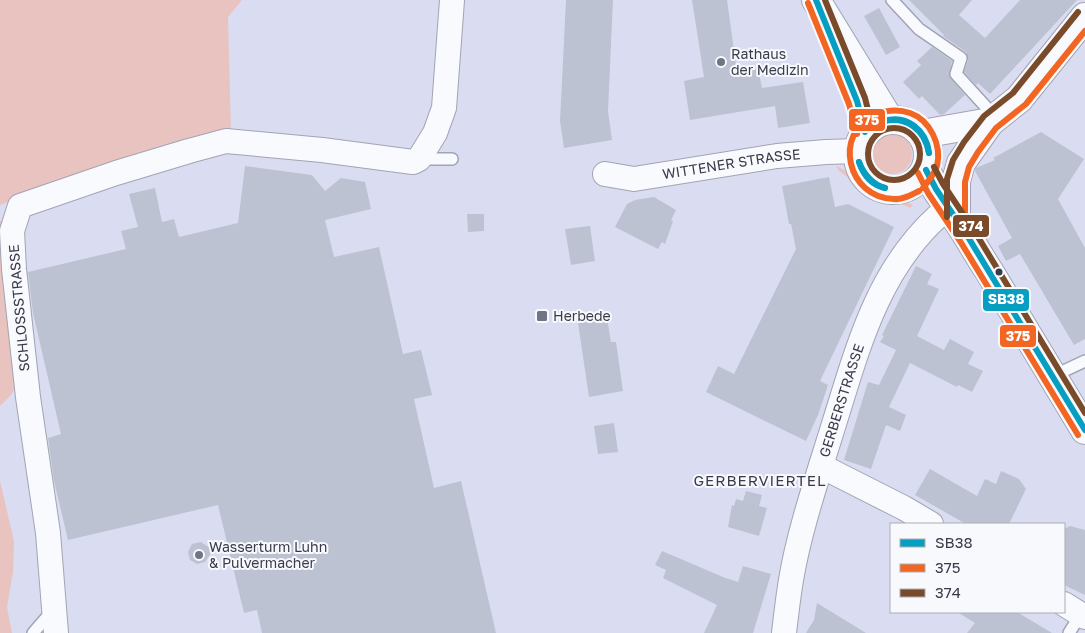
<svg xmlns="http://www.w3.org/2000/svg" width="1085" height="633" viewBox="0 0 1085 633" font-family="'Golos Text',sans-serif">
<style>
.green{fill:#e9c3c0}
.building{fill:#bcc2d1}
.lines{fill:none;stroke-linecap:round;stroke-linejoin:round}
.lane-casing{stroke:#a1a4b3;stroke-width:14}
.street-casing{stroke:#a1a4b3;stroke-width:26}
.secondary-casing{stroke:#a1a4b3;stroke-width:30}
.lane{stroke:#f9fafd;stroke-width:11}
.street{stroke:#f9fafd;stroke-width:24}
.secondary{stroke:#f9fafd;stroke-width:28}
.bus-1-casing{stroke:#f8f9fd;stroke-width:10}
.bus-2-casing{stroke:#f8f9fd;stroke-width:10}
.bus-3-casing{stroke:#f8f9fd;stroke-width:10}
.bus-1{stroke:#069ec1;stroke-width:6}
.bus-2{stroke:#f26522;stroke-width:6}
.bus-3{stroke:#7a4b2a;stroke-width:6}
.poi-dot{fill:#717485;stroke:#f8f9fd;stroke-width:2}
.bus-dot{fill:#393b4b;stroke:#f8f9fd;stroke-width:2}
.labels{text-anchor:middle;stroke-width:4;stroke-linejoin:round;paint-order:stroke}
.poi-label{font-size:14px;fill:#393b4b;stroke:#f8f9fd;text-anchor:start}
.street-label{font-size:14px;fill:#393b4b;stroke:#f8f9fd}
.neighbourhood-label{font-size:15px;letter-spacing:1px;fill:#393b4b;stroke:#f8f9fd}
.line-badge{stroke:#f8f9fd;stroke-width:2}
.badge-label{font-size:14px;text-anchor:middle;font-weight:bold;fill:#fff}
</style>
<rect width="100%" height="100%" fill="#daddf1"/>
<!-- green -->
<g class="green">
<polygon points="0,0 242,0 228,17 231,131 111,165 0,205"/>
<circle cx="892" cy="154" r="20"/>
<path d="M836,166c15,5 21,21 34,28 14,6 30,3 43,11l-3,3c-10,-6 -21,-5 -31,-8 -15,-3 -22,-13 -32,-23 -4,-4 -8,-5 -11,-11z"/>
<polygon points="0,221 2,221 4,257 19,382 11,395 0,406"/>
<polygon points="0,481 14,541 13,572 7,607 12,633 0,633"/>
</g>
<!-- building -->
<g class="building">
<polygon points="566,0 613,0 608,111 612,140 564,148 560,121"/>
<polygon points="692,0 727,0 737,72 758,69 762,88 803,82 810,123 778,128 775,106 690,120 684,81 704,77"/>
<polygon points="909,0 972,0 959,15 985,38 1020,0 1077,0 990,94 978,83 976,85 964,72 968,60 966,52 943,36 944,35"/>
<polygon points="879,8 900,47 886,55 864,16"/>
<polygon points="932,47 952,61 949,76 965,95 944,114 940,115 922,96 919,99 903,82 921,65 917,61"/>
<polygon points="1041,132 1084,159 1058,199 1085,248 1085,339 1074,345 1020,254 1006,261 998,246 1012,238 975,171 976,168 995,160 993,158"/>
<polygon points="245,166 312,175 325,191 341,178 365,182 371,209 325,220 334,257 379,247 403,354 421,350 432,395 414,399 434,488 461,481 496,633 262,633 257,610 244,613 218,505 68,540 54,481 48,438 61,434 33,313 28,272 126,249 121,231 138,227 129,194 155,188 162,222 174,219 179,237 238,223"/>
<polygon points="829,177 835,207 848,204 894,227 820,381 828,385 818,415 806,441 706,392 718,366 734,374 796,249 791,224 789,224 782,186"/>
<polygon points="654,197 676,210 671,220 673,221 665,244 662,242 658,249 615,227 627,204 635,200"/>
<polygon points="467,214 484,214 484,231 468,232"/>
<polygon points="590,226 595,261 571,265 565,229"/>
<polygon points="916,266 932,274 927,284 939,289 917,336 944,350 950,339 974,352 968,364 983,371 972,392 958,385 957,387 910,363 889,407 906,415 900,431 886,425 871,469 844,460 868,382 879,385 896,350 880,342 884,336 882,335"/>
<polygon points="606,312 611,342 616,342 623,391 589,397 577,316"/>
<polygon points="614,423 618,452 598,454 594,426"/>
<polygon points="930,469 977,496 985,479 996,484 1001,471 1019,479 1026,489 1009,524 966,524 915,495"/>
<polygon points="746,491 762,495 759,506 767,508 759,536 728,527 732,505 734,506 736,499 743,501"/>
<polygon points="1070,526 1085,530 1085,595 1064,585 1064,529"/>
<polygon points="201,542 213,550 205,562 197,564 190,560 188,552 192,544"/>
<polygon points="662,551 723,577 738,582 743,566 771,574 753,633 704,633 717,605 663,578 666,570 655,565"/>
<polygon points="817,603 866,633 806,633 814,620"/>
<polygon points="957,612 1017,612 1052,633 967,633 975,623"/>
</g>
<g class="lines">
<!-- lane casing -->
<g class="lane-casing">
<g id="lane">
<polyline points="892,0 919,29 961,58 956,74 996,118"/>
<polyline points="419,159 452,159"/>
<polyline points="1053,376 1085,361"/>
<polyline points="33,633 53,610"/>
<polyline points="1069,633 1081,614"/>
</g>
</g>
<!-- street casing -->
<g class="street-casing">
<g id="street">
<path id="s1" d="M605,174l29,5 143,-23 49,-4 32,-1"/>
<polyline points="821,466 904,508 931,524"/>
<polyline points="1064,604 1085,617"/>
<polyline points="56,633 48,533 28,397 14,269 12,231 20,206 116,173 189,151 226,141 322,150 413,162 419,159 435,133 444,108 452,0"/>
<path id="s2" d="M784,633c2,-17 4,-35 7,-53 8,-49 27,-104 42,-153 24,-76 43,-154 104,-210"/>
</g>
</g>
<!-- secondary casing -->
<g class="secondary-casing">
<g id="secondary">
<polyline points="816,0 889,119"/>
<circle cx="893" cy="155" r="35"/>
<polyline points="922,134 990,122 1019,99 1085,17"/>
<path d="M926,170c7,18 19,31 29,47 12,17 22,36 34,54l96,159"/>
<polyline points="956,217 956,181 961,163 990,122"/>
</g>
</g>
<!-- lane -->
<use href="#lane" class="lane"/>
<!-- street -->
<use href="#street" class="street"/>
<!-- secondary -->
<use href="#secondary" class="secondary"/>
<!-- bus-1 casing -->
<g class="bus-1-casing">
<g id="bus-1">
<polyline points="816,0 857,101 865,132"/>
<path d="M884,121c23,-7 42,9 45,32"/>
<path d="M884,121c23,-5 41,9 45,32"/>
<path d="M859,162c4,11 14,23 26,26"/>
<path d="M859,162c4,12 12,23 26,26"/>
<polyline points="926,170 936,189 968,237 1085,430"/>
</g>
</g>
<!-- bus-2 casing -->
<g class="bus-2-casing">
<g id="bus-2">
<polyline points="808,3 849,104 857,134"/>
<polyline points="918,173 928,193 960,241 1078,435"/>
<path d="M919,191c-8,4 -16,9 -25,8 -47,-1 -62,-66 -18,-85 11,-4 23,-5 34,-1 20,7 32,32 27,53 -3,9 -9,15 -14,22"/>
<polyline points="965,217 965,182 969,167 978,152 996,128 1026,104 1085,31"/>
</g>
</g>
<!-- bus-3 casing -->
<g class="bus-3-casing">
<g id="bus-3">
<polyline points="825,0 865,98 873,130"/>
<circle cx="894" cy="154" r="26"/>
<polyline points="934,167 943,184 975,232 1085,413"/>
<polyline points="947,217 947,179 953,160 964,142 984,116 1013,93 1078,12"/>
</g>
</g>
<!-- bus-1 -->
<use href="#bus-1" class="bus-1"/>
<!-- bus-2 -->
<use href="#bus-2" class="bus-2"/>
<!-- bus-3 -->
<use href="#bus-3" class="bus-3"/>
</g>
<!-- markers -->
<g class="poi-dot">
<circle cx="721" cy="62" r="5"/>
<rect x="536" y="310" width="12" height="12" rx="2.5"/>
<circle cx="199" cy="555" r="5"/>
</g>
<circle class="bus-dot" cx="999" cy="272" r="4.5"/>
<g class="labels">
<!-- poi labels -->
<g class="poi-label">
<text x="731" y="59">Rathaus<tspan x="731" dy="16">der Medizin</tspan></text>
<text x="553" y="321">Herbede</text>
<text x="209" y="552">Wasserturm Luhn<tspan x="209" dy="16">&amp; Pulvermacher</tspan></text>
</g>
<!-- street labels -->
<g class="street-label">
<text dy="5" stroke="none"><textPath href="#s1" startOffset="128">WITTENER STRASSE</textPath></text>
<text transform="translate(19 308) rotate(-95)" y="5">SCHLOSSSTRASSE</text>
<text dy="5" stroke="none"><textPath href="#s2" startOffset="240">GERBERSTRASSE</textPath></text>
</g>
<!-- neighbourhood labels -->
<g class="neighbourhood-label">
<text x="760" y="486">GERBERVIERTEL</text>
</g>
</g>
<g class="line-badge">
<rect x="848" y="108" width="38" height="24" rx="5" fill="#f26522"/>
<rect x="952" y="214" width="38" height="24" rx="5" fill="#7a4b2a"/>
<rect x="982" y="288" width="48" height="24" rx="5" fill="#069ec1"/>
<rect x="999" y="324" width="38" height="24" rx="5" fill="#f26522"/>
</g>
<g class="badge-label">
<text x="867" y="125">375</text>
<text x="971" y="231">374</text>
<text x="1006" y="304">SB38</text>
<text x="1018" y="341">375</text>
</g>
<!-- legend -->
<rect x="890" y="523" width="175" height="90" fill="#f8f9fd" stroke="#acadb6"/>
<rect x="900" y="539" width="25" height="8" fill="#069ec1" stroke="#acadb6"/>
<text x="935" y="548" font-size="15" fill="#393b4b">SB38</text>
<rect x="900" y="564" width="25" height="8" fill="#f26522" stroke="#acadb6"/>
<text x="935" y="573" font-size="15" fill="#393b4b">375</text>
<rect x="900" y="589" width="25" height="8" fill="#7a4b2a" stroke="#acadb6"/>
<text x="935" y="598" font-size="15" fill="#393b4b">374</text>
</svg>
